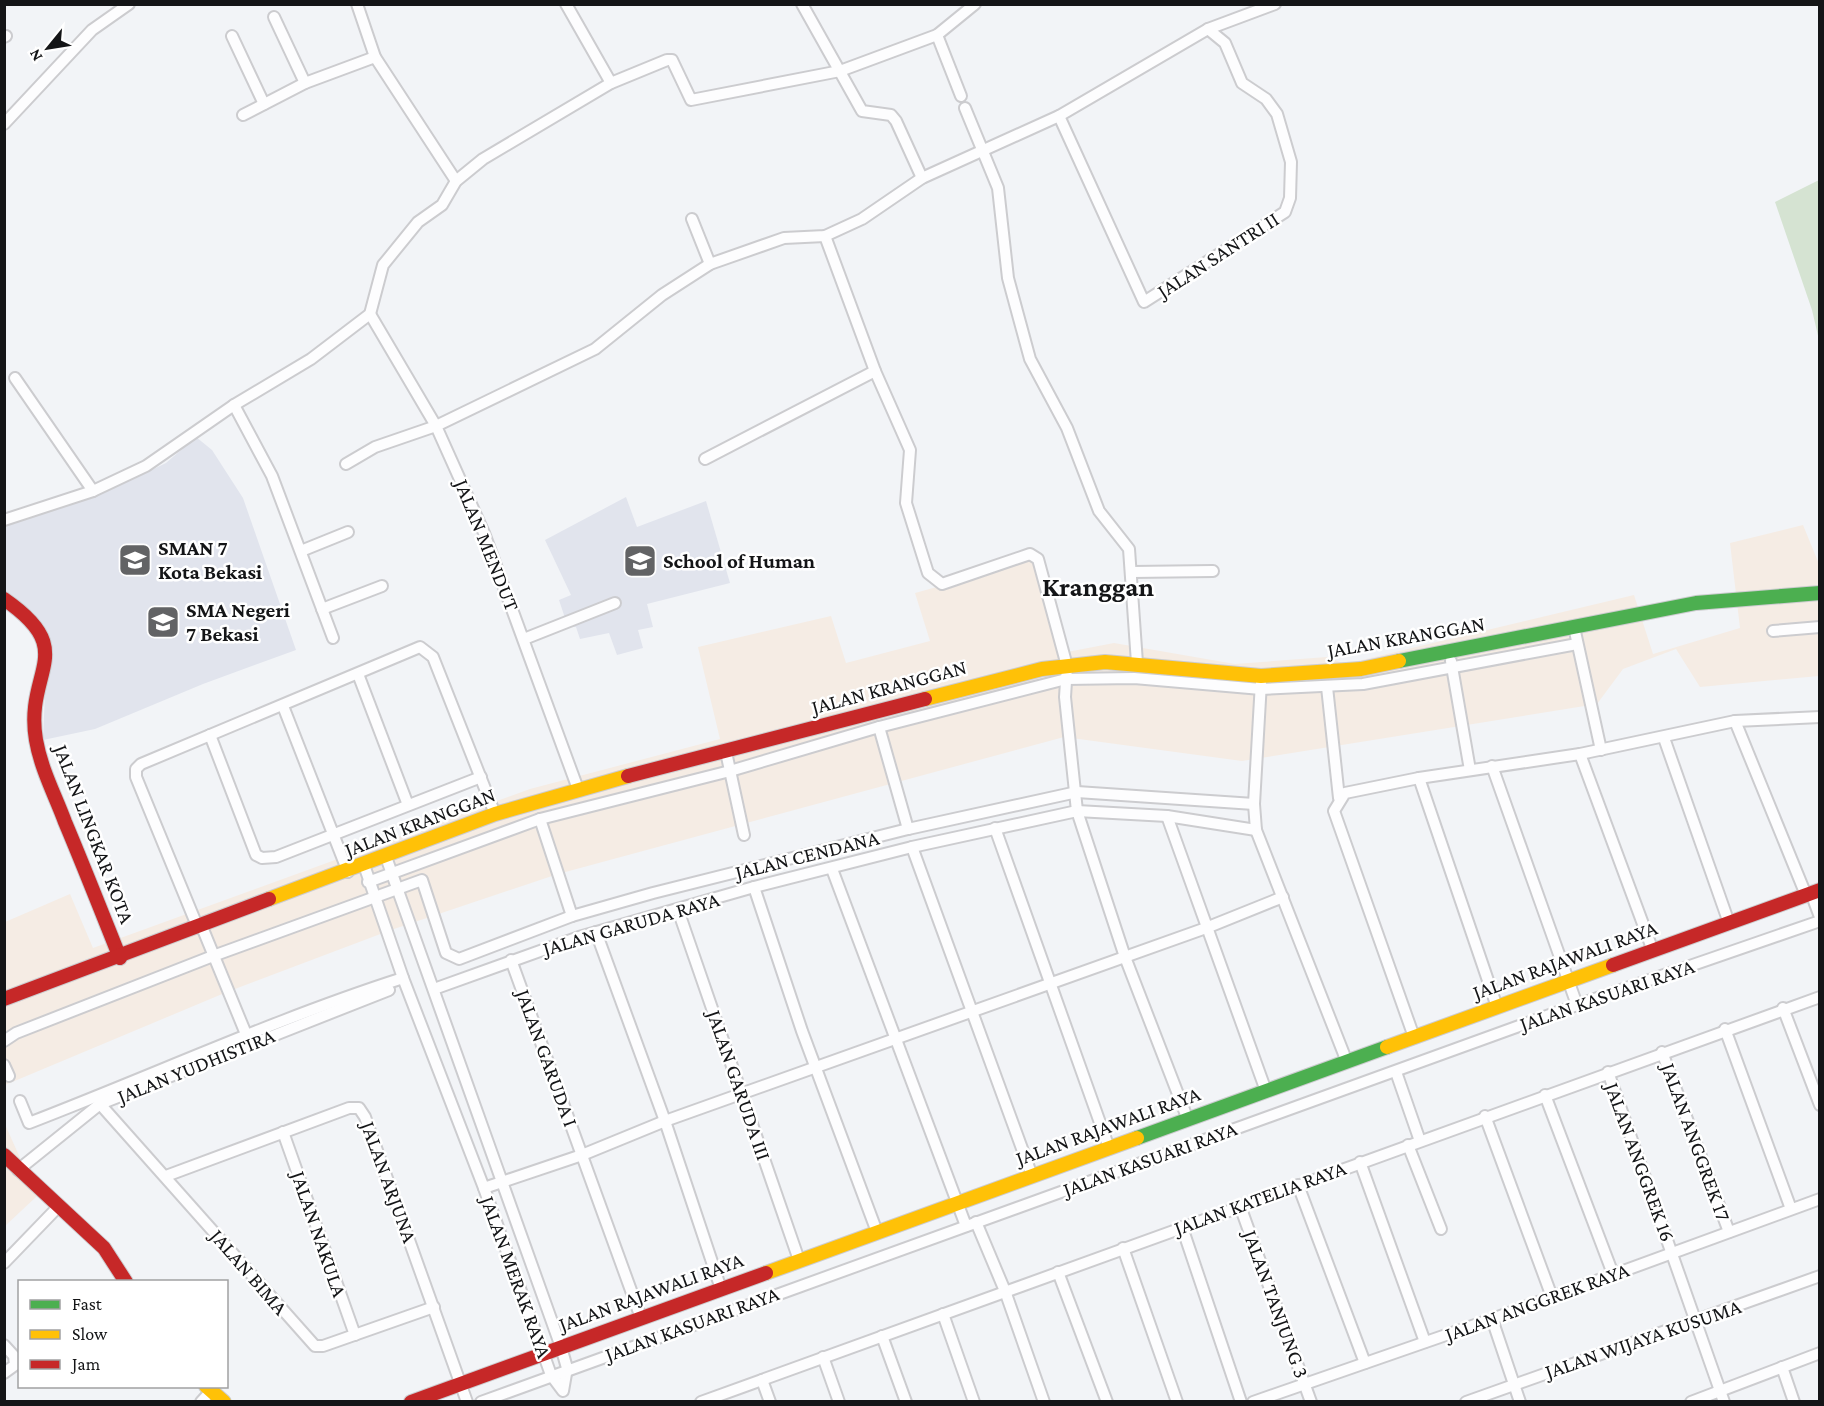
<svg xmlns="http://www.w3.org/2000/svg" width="1824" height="1406" viewBox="0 0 1824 1406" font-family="'Crimson Pro',serif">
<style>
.commercial{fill:#f5ece4}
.built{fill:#e1e4ed}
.green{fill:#d5e3d2}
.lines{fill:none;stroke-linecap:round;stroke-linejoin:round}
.street-casing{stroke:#cccccf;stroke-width:14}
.fast-casing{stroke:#cccccf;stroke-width:16}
.slow-casing{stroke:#cccccf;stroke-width:16}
.jam-casing{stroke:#cccccf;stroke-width:16}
.street{stroke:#fdfdfe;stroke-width:10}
.fast{stroke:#4caf50;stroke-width:14}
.slow{stroke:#ffc107;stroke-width:14}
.jam{stroke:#c62828;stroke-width:14}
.labels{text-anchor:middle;stroke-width:5;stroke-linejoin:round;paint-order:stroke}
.street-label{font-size:21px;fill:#141517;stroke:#fff}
.poi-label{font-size:21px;font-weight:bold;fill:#141517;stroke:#fff;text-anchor:start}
.district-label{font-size:27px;font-weight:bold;fill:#141517;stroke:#fff}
</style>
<rect width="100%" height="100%" fill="#f2f4f7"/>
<!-- commercial -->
<g class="commercial">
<polygon points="1803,525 1819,564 1819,676 1700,687 1676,649 1623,669 1597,704 1242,761 1064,737 558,874 391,930 227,992 5,1085 5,922 70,894 93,948 530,789 720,739 698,647 831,616 846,663 930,641 915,593 1038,559 1062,653 1114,643 1235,664 1327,657 1345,664 1634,595 1653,654 1740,628 1730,543"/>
<polygon points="4,1122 37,1196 5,1226 4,1226"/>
</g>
<!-- built -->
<g class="built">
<polygon points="196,437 212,450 243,498 296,650 203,684 95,729 43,740 47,646 5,596 5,525 110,490 166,463"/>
<polygon points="626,497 637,527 706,501 730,583 647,604 653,627 638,630 643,648 617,655 609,633 580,639 576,627 568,627 559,600 571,595 545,540"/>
</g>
<!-- green -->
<polygon class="green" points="1819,180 1819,340 1812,310 1775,202"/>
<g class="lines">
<!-- street casing -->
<g class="street-casing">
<g id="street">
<polyline points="357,4 375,57 456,181"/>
<polyline points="566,4 611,83"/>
<polyline points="802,4 862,111 891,115 896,121 922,178"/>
<polyline points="274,17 305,83"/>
<polyline points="937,35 961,96"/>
<polyline points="232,36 264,104"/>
<polyline points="4,37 6,36"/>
<polyline points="965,108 998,188 1008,278 1030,359 1067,428 1099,511 1129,549 1137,663"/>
<polyline points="243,115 305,83 375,57"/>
<polyline points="1059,116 1144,302 1285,212 1290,198 1291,162 1277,114 1266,99 1242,83 1225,43 1208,29"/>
<polyline points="4,124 92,30 129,4"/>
<polyline points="692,219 710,264"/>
<polyline points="825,236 875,371 910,450 906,503 928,573 942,584 1030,554 1038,559 1067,666 1065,697 1077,811 1125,957 1188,1120"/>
<polyline points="370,314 436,426 484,533 578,789"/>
<polyline points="15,378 93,491"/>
<polyline points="234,405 272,476 333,638"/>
<polyline points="705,459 875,371"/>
<polyline points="346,464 375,447 436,426 595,349 662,295 710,264 784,238 825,236 862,219 922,178 1059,116 1208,29 1275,4"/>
<polyline points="4,520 93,491 146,466 234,405 311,359 370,314 383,265 418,222 442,205 456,181 483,159 611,83 667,60 672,60 691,100 840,71 937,35 975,4"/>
<polyline points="301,551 348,532"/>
<polyline points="1132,572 1213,571"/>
<polyline points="322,609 382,586"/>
<polyline points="1574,627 1601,750"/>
<polyline points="1773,631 1820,627"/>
<polyline points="524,639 615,603"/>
<polyline points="1451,661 1470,770"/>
<polyline points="358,674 408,805"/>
<polyline points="1261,682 1254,804 1256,830 1347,1062"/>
<polyline points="1327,687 1339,798"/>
<polyline points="283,706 348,872"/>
<polyline points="1735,721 1806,895"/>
<polyline points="879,727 908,829"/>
<polyline points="210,735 256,855 262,858 276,857 481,777"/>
<polyline points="1664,738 1729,923"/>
<polyline points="726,752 744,835"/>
<polyline points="1580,754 1653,951"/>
<polyline points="1492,766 1577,1005"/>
<polyline points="1419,778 1497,1007"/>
<polyline points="1167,816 1266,1091"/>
<polyline points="540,819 572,916"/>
<polyline points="995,828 1109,1148"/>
<polyline points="912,847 1032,1176"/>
<polyline points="364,865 403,978 484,1188 551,1375 563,1391 567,1368 561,1347 386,857"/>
<polyline points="832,869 966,1226"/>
<polyline points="368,882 540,819 730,771 879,727 1066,679 1134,678 1261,689 1363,684 1577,644"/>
<polyline points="754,887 802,1031 877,1232"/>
<polyline points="1811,893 1820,917"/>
<polyline points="678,910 799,1260"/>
<polyline points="202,927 246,1034"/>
<polyline points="198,928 136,777 136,769 141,764 420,647 433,657 495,814"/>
<polyline points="596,932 665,1121 721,1289"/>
<polyline points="511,960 641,1318"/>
<polyline points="434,989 579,937 754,887 912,847 1077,811 1167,816 1256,830"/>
<polyline points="1783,1008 1820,1105"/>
<polyline points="1725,1029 1791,1209"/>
<polyline points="1414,1037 1334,811 1345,793 1419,778 1580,754 1735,721 1820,717"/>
<polyline points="4,1041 16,1033 213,956 422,880 446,953 459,959 572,916 653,893 908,829 1077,792 1254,804"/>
<polyline points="1662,1052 1729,1232"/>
<polyline points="4,1065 9,1076"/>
<polyline points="1396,1072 1420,1141"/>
<polyline points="1608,1072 1724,1402"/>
<polyline points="1545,1095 1613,1274"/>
<path d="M20,1101l9,22c125,-48 246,-104 374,-145"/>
<polyline points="100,1104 315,1346 323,1346 434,1307"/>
<polyline points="1485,1116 1552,1297"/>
<polyline points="283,1132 355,1335"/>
<polyline points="1408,1145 1441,1229"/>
<polyline points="1360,1162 1425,1342"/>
<polyline points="18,1170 100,1104 389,990"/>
<polyline points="166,1176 349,1108 359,1108 365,1117 467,1402"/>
<polyline points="1298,1185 1365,1363"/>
<polyline points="484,1188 582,1155 665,1121 1206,928 1283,897"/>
<polyline points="1240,1206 1311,1402"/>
<polyline points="976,1222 1005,1291 1044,1402"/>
<polyline points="1182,1227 1241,1402"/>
<polyline points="1123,1248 1177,1402"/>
<polyline points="4,1263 58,1207"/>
<polyline points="1058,1272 1107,1402"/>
<polyline points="943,1314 974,1402"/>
<polyline points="1492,1319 1520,1402"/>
<polyline points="882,1336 906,1402"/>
<polyline points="4,1345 14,1356 15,1365 4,1373"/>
<polyline points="823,1357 839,1402"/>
<polyline points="1782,1367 1794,1402"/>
<polyline points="762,1380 770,1402"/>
<polyline points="201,1402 211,1391"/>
<polyline points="481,1402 1577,1005 1820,921"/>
<polyline points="701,1402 1820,997"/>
<polyline points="1253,1402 1492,1319 1820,1199"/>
<polyline points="1466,1402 1820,1276"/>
<polyline points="1691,1402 1820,1353"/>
</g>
</g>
<!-- fast casing -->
<g class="fast-casing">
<g id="fast">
<polyline points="1399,661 1696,603 1820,593"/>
<polyline points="1137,1138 1387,1047"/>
</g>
</g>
<!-- slow casing -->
<g class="slow-casing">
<g id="slow">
<polyline points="925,699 1042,669 1105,662 1261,676 1361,669 1399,661"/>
<polyline points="269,899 495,814 628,776"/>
<polyline points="1387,1047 1613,965"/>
<polyline points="766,1273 1137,1138"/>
<polyline points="206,1386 224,1402"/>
</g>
</g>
<!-- jam casing -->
<g class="jam-casing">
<g id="jam">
<path d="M4,599c77,53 20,71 32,141 5,29 19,55 29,82 19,45 37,91 55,136"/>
<polyline points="628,776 925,699"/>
<polyline points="1613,965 1820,890"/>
<polyline points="4,999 269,899"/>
<polyline points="4,1155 104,1248 126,1282"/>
<polyline points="411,1402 766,1273"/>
</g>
</g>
<!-- street -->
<use href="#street" class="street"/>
<!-- fast -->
<use href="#fast" class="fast"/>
<!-- slow -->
<use href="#slow" class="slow"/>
<!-- jam -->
<use href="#jam" class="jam"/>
</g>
<!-- icons -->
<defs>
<g id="school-square" transform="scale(1.725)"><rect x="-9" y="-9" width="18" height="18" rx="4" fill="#626365" stroke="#fff"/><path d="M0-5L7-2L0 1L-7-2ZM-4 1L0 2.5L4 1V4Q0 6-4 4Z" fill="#fff"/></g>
</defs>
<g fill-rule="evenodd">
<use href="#school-square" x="135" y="560"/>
<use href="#school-square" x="640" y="561"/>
<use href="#school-square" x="163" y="622"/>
</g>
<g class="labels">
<!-- street labels -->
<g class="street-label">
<text transform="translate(1218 255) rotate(-33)" y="7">JALAN SANTRI II</text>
<text transform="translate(487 545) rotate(68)" y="7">JALAN MENDUT</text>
<text transform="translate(1406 637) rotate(-10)" y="7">JALAN KRANGGAN</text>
<text transform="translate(889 687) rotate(-15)" y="7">JALAN KRANGGAN</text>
<text transform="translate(420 822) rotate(-21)" y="7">JALAN KRANGGAN</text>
<text transform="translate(94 834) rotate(69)" y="7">JALAN LINGKAR KOTA</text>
<text transform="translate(807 855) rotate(-14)" y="7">JALAN CENDANA</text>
<text transform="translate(631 924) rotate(-16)" y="7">JALAN GARUDA RAYA</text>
<text transform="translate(1565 960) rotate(-20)" y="7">JALAN RAJAWALI RAYA</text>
<text transform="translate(1607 995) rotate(-19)" y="7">JALAN KASUARI RAYA</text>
<text transform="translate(547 1058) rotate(70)" y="7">JALAN GARUDA I</text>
<text transform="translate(196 1066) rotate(-22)" y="7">JALAN YUDHISTIRA</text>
<text transform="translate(739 1085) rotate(71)" y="7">JALAN GARUDA III</text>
<text transform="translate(1108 1126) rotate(-20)" y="7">JALAN RAJAWALI RAYA</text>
<text transform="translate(1696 1142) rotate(70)" y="7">JALAN ANGGREK 17</text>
<text transform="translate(1150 1159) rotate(-20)" y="7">JALAN KASUARI RAYA</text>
<text transform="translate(1640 1162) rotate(70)" y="7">JALAN ANGGREK 16</text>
<text transform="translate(389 1182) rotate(70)" y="7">JALAN ARJUNA</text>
<text transform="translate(1260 1198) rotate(-20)" y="7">JALAN KATELIA RAYA</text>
<text transform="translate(319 1234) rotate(71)" y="7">JALAN NAKULA</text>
<text transform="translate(249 1272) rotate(49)" y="7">JALAN BIMA</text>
<text transform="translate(516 1277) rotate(70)" y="7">JALAN MERAK RAYA</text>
<text transform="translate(651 1292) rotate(-20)" y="7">JALAN RAJAWALI RAYA</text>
<text transform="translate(1537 1302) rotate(-20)" y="7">JALAN ANGGREK RAYA</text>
<text transform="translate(1276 1304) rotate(70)" y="7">JALAN TANJUNG 3</text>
<text transform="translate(692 1324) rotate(-20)" y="7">JALAN KASUARI RAYA</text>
<text transform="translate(1643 1339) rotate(-19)" y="7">JALAN WIJAYA KUSUMA</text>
</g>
<!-- poi labels -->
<g class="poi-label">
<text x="158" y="555">SMAN 7<tspan x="158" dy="24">Kota Bekasi</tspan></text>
<text x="663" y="568">School of Human</text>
<text x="186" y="617">SMA Negeri<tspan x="186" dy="24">7 Bekasi</tspan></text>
</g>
<!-- district labels -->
<g class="district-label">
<text x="1098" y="596">Kranggan</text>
</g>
</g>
<!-- border -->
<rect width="1824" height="1406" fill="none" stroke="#141517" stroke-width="12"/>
<!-- legend -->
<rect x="18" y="1280" width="210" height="108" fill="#ffffff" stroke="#a1a1a2" stroke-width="1.5"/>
<rect x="30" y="1300" width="30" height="9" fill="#4caf50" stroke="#a1a1a2" stroke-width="1.5"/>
<text x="72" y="1310" font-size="18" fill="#141517">Fast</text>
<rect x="30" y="1330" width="30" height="9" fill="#ffc107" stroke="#a1a1a2" stroke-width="1.5"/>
<text x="72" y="1340" font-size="18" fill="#141517">Slow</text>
<rect x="30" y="1360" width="30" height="9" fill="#c62828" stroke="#a1a1a2" stroke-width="1.5"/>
<text x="72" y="1370" font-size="18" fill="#141517">Jam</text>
<!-- north arrow -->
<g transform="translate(48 48) rotate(240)" stroke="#ffffff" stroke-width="4.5" paint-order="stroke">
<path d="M0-4.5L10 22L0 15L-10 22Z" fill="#141517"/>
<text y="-9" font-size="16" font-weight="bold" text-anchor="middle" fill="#141517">N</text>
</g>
</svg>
